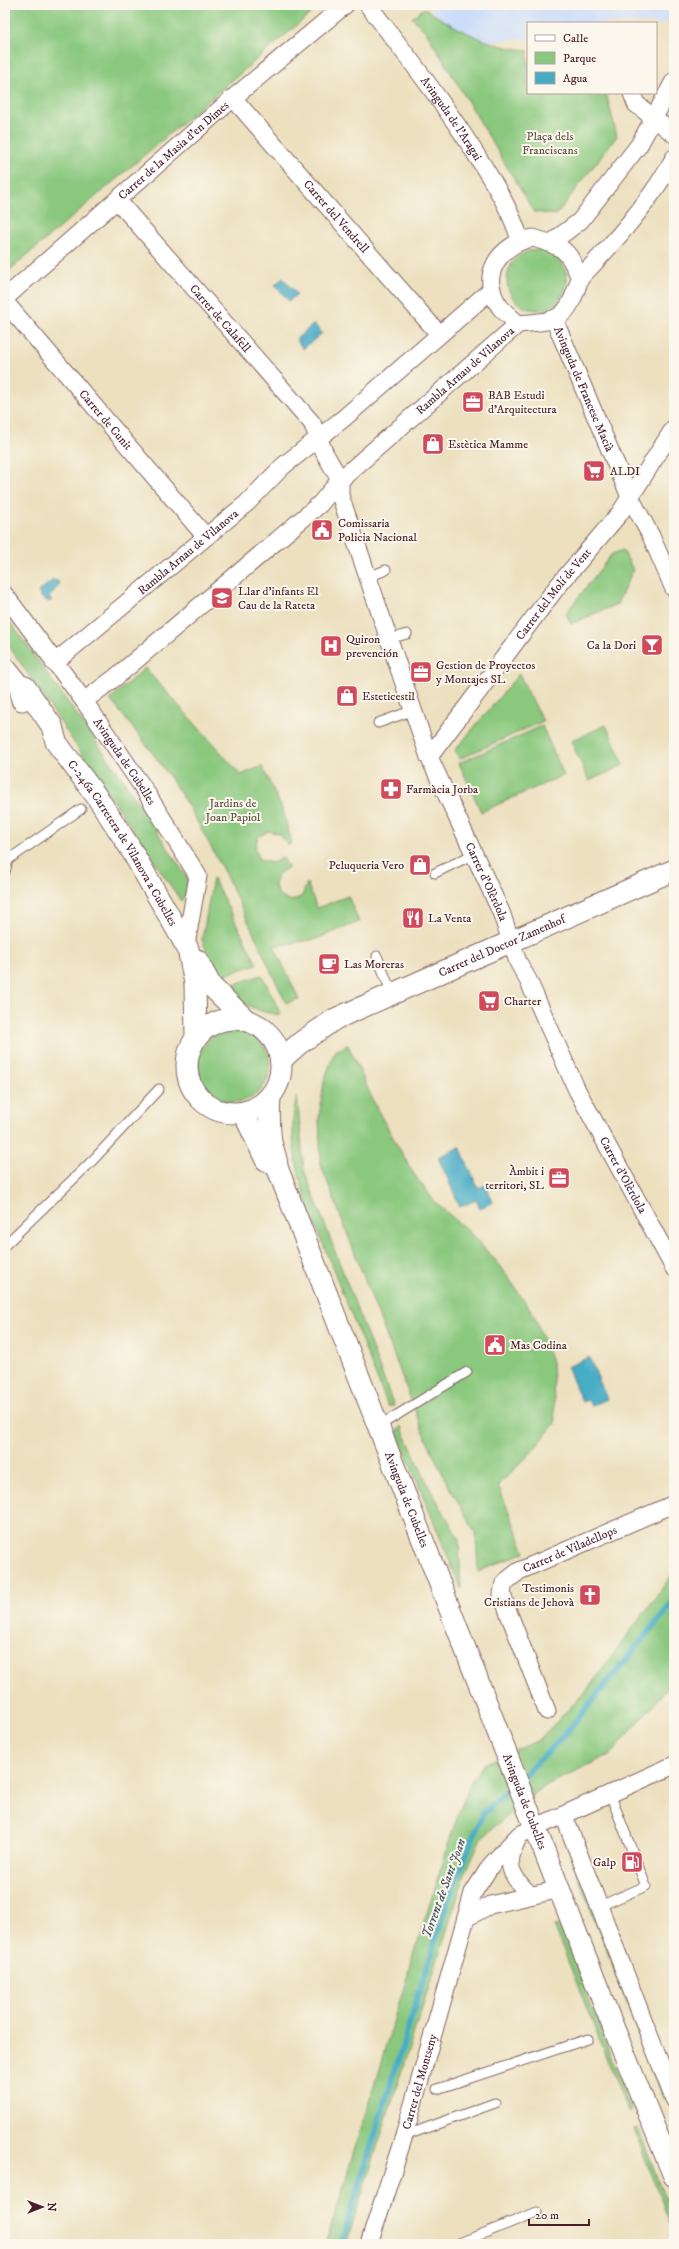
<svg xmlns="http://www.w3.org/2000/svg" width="679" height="2249" viewBox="0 0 679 2249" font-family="'IM FELL DW Pica',serif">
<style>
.built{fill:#cadcf9}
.green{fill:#8ac87e;stroke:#6a7454}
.water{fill:#46acc5;stroke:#486678}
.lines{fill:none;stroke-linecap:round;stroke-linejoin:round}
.stream{stroke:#46acc5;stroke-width:6}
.service-casing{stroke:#83635f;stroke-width:11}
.minor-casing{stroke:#83635f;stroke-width:19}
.tertiary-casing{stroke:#83635f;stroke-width:23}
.service{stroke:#fff;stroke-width:9}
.minor{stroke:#fff;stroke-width:17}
.tertiary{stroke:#fff;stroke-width:21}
.labels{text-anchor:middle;stroke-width:4;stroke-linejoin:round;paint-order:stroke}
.street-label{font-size:12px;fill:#4a1f2b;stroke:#fbf7ec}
.park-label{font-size:12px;fill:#5d5244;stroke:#fbf7ec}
.poi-label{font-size:12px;fill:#4a1f2b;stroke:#fbf7ec;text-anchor:start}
.water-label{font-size:13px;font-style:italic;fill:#485769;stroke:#fbf7ec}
</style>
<rect width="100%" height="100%" fill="#fbf7ec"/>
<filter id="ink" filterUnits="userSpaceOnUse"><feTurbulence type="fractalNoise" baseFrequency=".025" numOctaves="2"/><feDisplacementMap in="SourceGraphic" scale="8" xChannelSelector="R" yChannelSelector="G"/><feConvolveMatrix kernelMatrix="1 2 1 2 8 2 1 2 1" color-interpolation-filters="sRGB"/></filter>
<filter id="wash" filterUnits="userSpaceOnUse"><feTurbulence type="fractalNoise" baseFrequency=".012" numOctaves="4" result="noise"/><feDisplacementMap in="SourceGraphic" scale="16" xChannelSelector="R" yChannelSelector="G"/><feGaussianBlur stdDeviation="0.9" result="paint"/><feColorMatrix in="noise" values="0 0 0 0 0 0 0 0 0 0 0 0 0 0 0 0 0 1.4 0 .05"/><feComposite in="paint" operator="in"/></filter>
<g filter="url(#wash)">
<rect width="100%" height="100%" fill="#ece0bf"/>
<!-- built -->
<polygon class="built" points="426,5 674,5 674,20 656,26 656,23 528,23 528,39 467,42"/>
<!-- green -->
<g class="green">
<polygon points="5,5 315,5 317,8 5,274"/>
<path d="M424,8c31,20 67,40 104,42v43h78l11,43 -61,79 -22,-3 -107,-179 -15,-15z"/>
<circle cx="537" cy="280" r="30"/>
<polygon points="623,550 633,570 617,604 571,624 566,613 612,554"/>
<polygon points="5,615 123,779 189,881 187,893 181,901 5,640"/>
<path d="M145,668l96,107 21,-9 20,43 10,34 -5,2 -6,-10 -12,-4 -11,6 -3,11 4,11 13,4 11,-5 6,9 -11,7 -3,12 5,11 12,4 10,-5 5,-13 10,25 31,-12 11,26 -43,17 -42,7 25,53 -13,4c-36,-77 -70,-156 -117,-227 -18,-26 -38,-51 -58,-75v-3z"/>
<polygon points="519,674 543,721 459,759 455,750"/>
<polygon points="606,725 624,765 589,781 571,741"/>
<polygon points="542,726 564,775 481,812 459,763"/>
<polygon points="213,878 257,964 218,977 202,940"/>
<path d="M262,975l19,40c-26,-3 -38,-11 -58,-27z"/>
<circle cx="234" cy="1066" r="36"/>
<polygon points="348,1045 377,1109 413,1173 435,1202 467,1230 499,1264 534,1315 552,1362 555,1423 533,1451 498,1485 525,1552 478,1572 476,1534 446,1481 424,1434 321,1165 319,1118 324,1081 335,1051"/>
<path d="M297,1095l7,75 90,236h-6c-17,-42 -34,-85 -51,-127 -22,-57 -56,-122 -40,-184z"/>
<polygon points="401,1426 429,1487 459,1539 461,1589 397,1432"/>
<polygon points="674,1572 674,1674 668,1688 611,1754 543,1787 504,1818 480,1840 465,1874 346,2244 326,2244 399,2003 455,1823 471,1781 484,1764 539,1740 587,1690"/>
<polygon points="579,1870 666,2097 664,2099 576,1871"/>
<polygon points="560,1925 632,2111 628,2112 554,1926"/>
<polygon points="638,2128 674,2222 674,2234 634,2129"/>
</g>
<!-- water -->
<g class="water">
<polygon points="283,278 297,294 289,301 275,285"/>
<polygon points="314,324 322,333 303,349 296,339"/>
<polygon points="53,580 58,581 59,585 49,597 52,600 49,602 41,597 38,592"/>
<polygon points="460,1147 478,1188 486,1185 493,1202 480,1208 476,1200 460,1207 438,1157"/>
<polygon points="589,1357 607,1399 591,1406 588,1400 582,1402 567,1367"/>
</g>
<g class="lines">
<!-- stream -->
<g class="stream">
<polyline points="521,1778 561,1739 674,1601"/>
<polyline points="341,2244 447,1903 482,1815 514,1784"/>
</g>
</g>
</g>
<g filter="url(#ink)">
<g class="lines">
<!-- service casing -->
<g class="service-casing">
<g id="service">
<polyline points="368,577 386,570"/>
<polyline points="389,639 407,634"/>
<polyline points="378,723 414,710"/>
<polyline points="5,872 8,860 81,809"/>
<polyline points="435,873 474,854"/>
<polyline points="377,956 392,994"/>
<polyline points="5,1245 93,1160 159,1089"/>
<polyline points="379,1426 467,1372"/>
<polyline points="600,1906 646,1886 610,1794"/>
<polyline points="437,2089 588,2039"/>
<polyline points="404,2136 495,2103"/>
<polyline points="457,2244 537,2212"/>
</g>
</g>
<!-- minor casing -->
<g class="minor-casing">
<g id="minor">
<path id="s1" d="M368,5c40,52 80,103 114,159 15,24 30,49 38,76"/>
<polyline points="632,93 636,104 674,134"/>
<path id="s2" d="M233,98l206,236"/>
<path id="s3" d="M117,200l195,223 13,31 15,26v15l89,262 72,155 17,50 10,18 49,110 97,178"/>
<path d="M533,238c31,9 34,10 47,40 -13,42 -20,43 -62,46 -5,-5 -13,-11 -18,-17 -23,-31 0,-63 33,-69z"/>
<polyline points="551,243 580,221 639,145 674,81"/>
<path d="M580,278c34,-35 71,-77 94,-120"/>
<path id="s4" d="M5,298l228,-200 112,-93"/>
<path id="s5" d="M5,302l201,235"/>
<path id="s6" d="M554,319l76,178 21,39 23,53"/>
<path id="s7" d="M5,595l79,106 60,88 54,87 -12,69"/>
<path id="s8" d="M54,663l193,-160 36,-37 61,-48 148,-129"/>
<path id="s9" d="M84,701l32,-24 204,-173 20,-24 178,-156"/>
<path id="s10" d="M429,757l128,-170 63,-74 54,-85"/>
<path id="s11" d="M547,1711l-38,-97 -7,-20 2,-11 15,-12 155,-67"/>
<polyline points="564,1816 674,2099"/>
<path d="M517,1840c-13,25 -6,36 13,55"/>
<polyline points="466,1918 490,1905 560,1889"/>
<path id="s12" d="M369,2244l35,-108 69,-243 18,-28 28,-30 155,-70"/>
</g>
</g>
<!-- tertiary casing -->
<g class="tertiary-casing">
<g id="tertiary">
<polyline points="5,668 20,687 22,700"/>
<path id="s13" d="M20,687h5l27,39 4,16 41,55 32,49 59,103 7,34 1,54"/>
<polyline points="197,960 211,986 247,1021"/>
<circle cx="234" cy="1066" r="47"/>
<path id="s14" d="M281,1060l19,-17 35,-24 339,-149"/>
<path id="s15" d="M270,1096c-1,16 -1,31 1,46 2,9 6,15 6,25l331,847 66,162"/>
<polyline points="244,1114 266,1160 273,1164"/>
</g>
</g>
<!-- service -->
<use href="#service" class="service"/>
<!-- minor -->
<use href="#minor" class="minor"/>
<!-- tertiary -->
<use href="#tertiary" class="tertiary"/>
</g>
</g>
<!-- icons -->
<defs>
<g id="office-square" transform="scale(1.15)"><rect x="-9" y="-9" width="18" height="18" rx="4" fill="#d1495b" stroke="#fbf7ec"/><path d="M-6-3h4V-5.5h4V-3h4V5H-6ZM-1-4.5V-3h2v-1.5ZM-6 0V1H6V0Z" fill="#fff"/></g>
<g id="shop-square" transform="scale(1.15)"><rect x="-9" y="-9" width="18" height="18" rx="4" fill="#d1495b" stroke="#fbf7ec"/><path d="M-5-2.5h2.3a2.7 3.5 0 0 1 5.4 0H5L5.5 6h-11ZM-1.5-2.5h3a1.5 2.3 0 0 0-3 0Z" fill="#fff"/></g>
<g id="supermarket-square" transform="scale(1.15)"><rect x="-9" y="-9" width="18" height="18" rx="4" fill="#d1495b" stroke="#fbf7ec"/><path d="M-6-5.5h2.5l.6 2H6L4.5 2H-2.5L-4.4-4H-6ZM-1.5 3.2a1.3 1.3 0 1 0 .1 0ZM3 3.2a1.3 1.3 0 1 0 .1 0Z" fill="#fff"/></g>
<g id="civic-square" transform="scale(1.15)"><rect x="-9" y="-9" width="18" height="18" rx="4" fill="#d1495b" stroke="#fbf7ec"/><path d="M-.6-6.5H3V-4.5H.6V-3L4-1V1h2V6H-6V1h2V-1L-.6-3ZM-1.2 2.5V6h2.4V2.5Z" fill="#fff"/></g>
<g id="school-square" transform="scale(1.15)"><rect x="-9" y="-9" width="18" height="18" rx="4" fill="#d1495b" stroke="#fbf7ec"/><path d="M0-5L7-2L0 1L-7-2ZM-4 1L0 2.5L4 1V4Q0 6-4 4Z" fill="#fff"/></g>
<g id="bar-square" transform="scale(1.15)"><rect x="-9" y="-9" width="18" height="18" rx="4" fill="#d1495b" stroke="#fbf7ec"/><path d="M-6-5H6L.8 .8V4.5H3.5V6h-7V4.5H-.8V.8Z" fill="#fff"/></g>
<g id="hospital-square" transform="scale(1.15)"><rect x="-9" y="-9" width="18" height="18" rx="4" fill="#d1495b" stroke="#fbf7ec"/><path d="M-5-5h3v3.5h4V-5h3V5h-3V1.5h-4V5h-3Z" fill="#fff"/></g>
<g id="pharmacy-square" transform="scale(1.15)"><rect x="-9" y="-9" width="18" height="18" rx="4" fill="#d1495b" stroke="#fbf7ec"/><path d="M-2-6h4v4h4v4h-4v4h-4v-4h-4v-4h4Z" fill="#fff"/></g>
<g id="restaurant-square" transform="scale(1.15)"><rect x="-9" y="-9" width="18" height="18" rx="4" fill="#d1495b" stroke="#fbf7ec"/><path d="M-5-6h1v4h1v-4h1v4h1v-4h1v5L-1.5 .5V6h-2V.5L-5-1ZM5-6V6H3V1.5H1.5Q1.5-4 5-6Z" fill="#fff"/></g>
<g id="cafe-square" transform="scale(1.15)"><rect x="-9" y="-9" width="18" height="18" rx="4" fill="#d1495b" stroke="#fbf7ec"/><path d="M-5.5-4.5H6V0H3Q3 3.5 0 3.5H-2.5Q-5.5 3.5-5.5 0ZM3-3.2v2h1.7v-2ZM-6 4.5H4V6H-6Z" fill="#fff"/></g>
<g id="church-square" transform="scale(1.15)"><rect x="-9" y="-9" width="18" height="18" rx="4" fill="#d1495b" stroke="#fbf7ec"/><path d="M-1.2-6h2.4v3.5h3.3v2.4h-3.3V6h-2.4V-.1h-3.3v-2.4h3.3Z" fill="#fff"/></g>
<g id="fuel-square" transform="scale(1.15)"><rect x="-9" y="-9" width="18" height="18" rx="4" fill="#d1495b" stroke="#fbf7ec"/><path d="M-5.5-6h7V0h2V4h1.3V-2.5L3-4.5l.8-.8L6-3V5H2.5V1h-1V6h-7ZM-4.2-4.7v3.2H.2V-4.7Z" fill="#fff"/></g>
</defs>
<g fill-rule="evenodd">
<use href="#office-square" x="473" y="402"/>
<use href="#shop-square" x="433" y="444"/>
<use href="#supermarket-square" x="594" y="471"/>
<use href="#civic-square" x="322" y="530"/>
<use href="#school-square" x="222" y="598"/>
<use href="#bar-square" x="652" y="645"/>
<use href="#hospital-square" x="331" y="646"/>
<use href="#office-square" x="421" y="672"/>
<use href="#shop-square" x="347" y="696"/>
<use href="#pharmacy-square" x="391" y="789"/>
<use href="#shop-square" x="420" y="865"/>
<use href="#restaurant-square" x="413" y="918"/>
<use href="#cafe-square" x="329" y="964"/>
<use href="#supermarket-square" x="489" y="1001"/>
<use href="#office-square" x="559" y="1178"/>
<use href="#civic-square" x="495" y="1345"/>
<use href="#church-square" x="590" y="1595"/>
<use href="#fuel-square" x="632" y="1862"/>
</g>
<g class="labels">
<!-- street labels -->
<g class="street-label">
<text dy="4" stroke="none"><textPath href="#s1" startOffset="141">Avinguda de l'Aragai</textPath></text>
<text dy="4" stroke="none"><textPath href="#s4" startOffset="224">Carrer de la Masia d'en Dimes</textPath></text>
<text dy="4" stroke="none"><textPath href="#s2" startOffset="157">Carrer del Vendrell</textPath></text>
<text dy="4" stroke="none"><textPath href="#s3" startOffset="157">Carrer de Calafell</textPath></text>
<text dy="4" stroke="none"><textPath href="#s9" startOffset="505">Rambla Arnau de Vilanova</textPath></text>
<text dy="4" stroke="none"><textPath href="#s6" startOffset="76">Avinguda de Francesc Macià</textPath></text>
<text dy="4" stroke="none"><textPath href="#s5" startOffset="155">Carrer de Cunit</textPath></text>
<text dy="4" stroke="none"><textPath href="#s8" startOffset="174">Rambla Arnau de Vilanova</textPath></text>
<text dy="4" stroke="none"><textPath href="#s10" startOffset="205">Carrer del Molí de Vent</textPath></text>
<text dy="4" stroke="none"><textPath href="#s7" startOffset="205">Avinguda de Cubelles</textPath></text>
<text dy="4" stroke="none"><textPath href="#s13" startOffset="190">C-246a Carretera de Vilanova a Cubelles</textPath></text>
<text dy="4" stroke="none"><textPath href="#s3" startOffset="789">Carrer d'Olèrdola</textPath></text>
<text dy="4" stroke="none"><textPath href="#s14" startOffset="250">Carrer del Doctor Zamenhof</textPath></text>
<text dy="4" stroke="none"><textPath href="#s3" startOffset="1113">Carrer d'Olèrdola</textPath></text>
<text dy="4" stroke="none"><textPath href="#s15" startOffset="429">Avinguda de Cubelles</textPath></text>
<text dy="4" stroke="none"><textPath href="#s11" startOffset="211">Carrer de Viladellops</textPath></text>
<text dy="4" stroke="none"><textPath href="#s15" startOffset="753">Avinguda de Cubelles</textPath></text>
<text dy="4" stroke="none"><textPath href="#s12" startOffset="170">Carrer del Montseny</textPath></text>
</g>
<!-- park labels -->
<g class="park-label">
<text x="550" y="140">Plaça dels<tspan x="550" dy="14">Franciscans</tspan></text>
<text x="233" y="807">Jardins de<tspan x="233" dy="14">Joan Papiol</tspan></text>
</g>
<!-- poi labels -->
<g class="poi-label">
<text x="488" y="399">BAB Estudi<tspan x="488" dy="14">d'Arquitectura</tspan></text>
<text x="448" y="448">Estètica Mamme</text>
<text x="610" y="475">ALDI</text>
<text x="338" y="527">Comissaria<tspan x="338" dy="14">Policia Nacional</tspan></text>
<text x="238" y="595">Llar d'infants El<tspan x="238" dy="14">Cau de la Rateta</tspan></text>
<text x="346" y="643">Quiron<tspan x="346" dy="14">prevención</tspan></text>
<text x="636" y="649" text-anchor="end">Ca la Dori</text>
<text x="436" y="669">Gestion de Proyectos<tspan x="436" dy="14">y Montajes SL</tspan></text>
<text x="362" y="700">Esteticestil</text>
<text x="406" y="793">Farmàcia Jorba</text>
<text x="404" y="869" text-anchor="end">Peluqueria Vero</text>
<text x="428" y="922">La Venta</text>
<text x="344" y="968">Las Moreras</text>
<text x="504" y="1005">Charter</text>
<text x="544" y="1175" text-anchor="end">Àmbit i<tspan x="544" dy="14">territori, SL</tspan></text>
<text x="510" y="1349">Mas Codina</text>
<text x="574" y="1592" text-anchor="end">Testimonis<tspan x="574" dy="14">Cristians de Jehovà</tspan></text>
<text x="616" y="1866" text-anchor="end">Galp</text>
</g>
<!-- water labels -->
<g class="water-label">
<text transform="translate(443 1888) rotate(-70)" y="5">Torrent de Sant Joan</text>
</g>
</g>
<!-- margin -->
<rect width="679" height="2249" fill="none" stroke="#fbf7ec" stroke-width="20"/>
<!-- legend -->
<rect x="527" y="22" width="130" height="72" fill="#fbf7ec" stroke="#b4a19f"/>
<rect x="535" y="35" width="20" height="6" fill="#ffffff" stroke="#b4a19f"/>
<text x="563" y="42" font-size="12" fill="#4a1f2b">Calle</text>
<rect x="535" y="52" width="20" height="12" fill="#8ac87e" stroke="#b4a19f"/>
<text x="563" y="62" font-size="12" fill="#4a1f2b">Parque</text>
<rect x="535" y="72" width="20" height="12" fill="#46acc5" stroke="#b4a19f"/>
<text x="563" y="82" font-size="12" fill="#4a1f2b">Agua</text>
<!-- north arrow -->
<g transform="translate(42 2207) rotate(90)" stroke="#fbf7ec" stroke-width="3" paint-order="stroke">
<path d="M0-3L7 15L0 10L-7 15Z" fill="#4a1f2b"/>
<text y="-6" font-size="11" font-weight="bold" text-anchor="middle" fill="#4a1f2b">N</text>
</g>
<!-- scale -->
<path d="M529 2219v6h60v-6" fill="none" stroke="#4a1f2b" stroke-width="2"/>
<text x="535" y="2219" font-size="12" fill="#4a1f2b" stroke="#fbf7ec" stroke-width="3" paint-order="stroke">20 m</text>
</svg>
